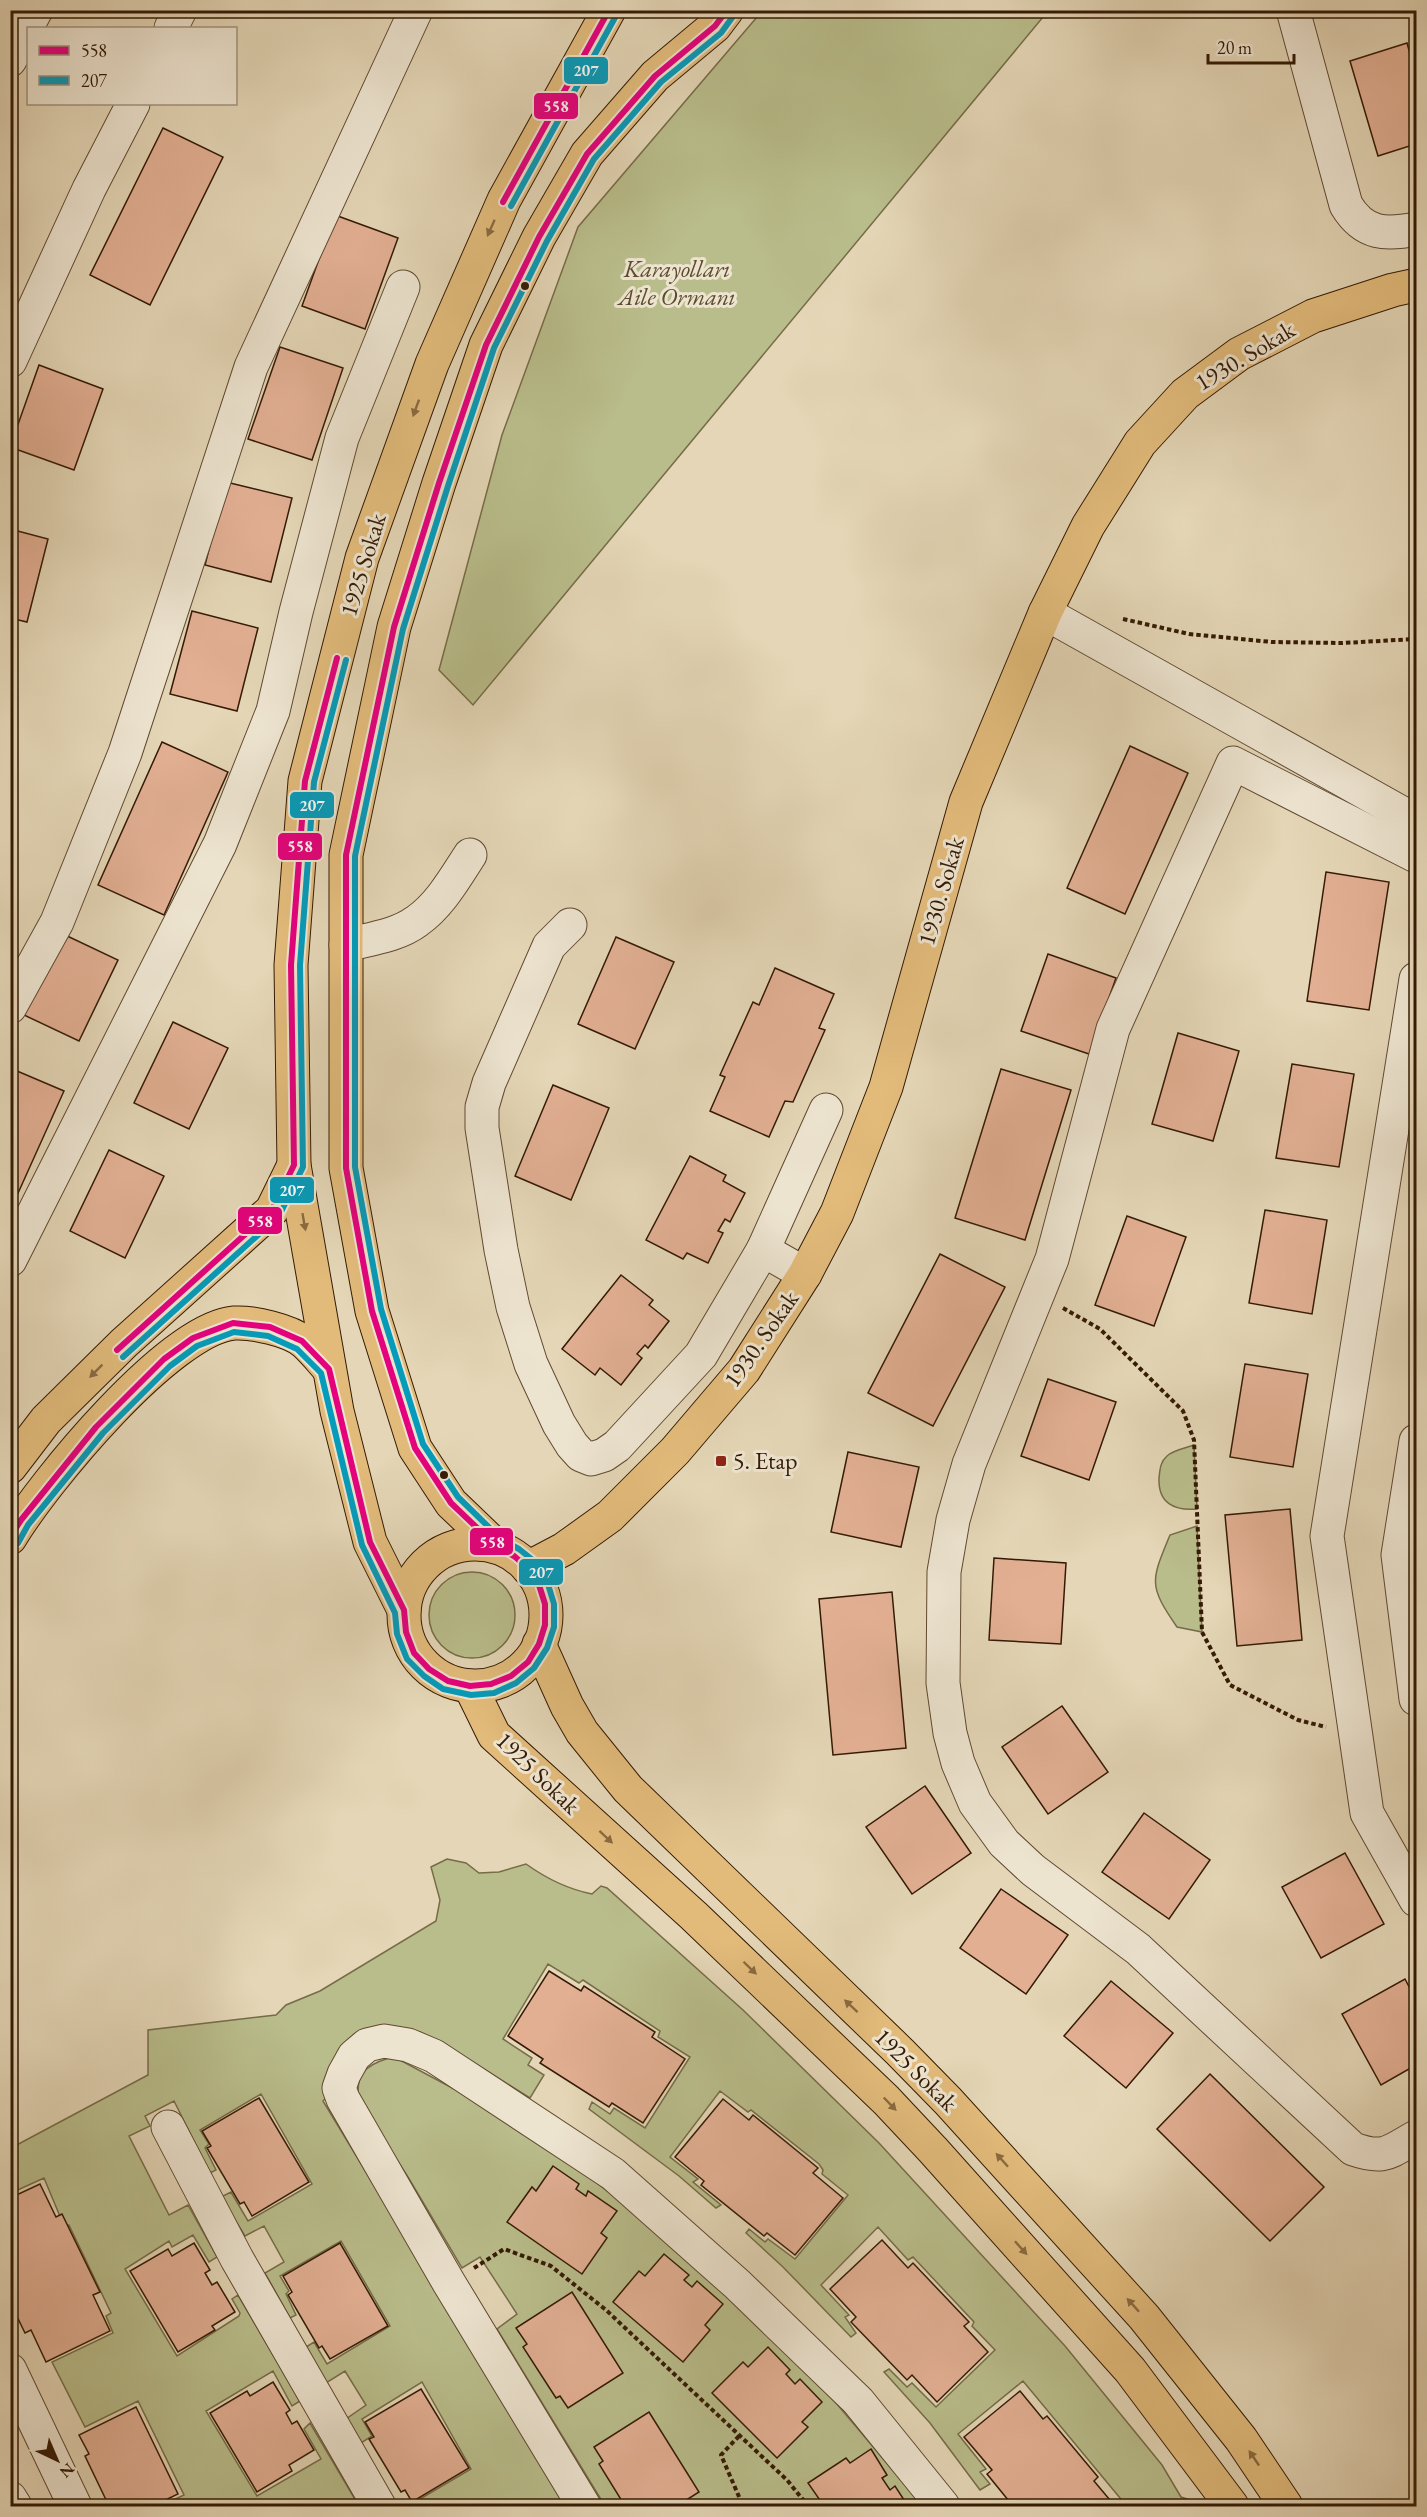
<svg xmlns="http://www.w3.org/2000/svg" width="1427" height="2517" viewBox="0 0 1427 2517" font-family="'EB Garamond',serif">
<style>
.green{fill:#b9bd8b;stroke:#766c48;stroke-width:1.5}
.building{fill:#e2af93;stroke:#341a05;stroke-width:1.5}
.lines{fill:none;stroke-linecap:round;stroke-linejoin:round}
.minor-casing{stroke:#604931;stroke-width:35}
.major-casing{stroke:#341a05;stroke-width:35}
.path{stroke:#341a05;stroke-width:4;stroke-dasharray:4.5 3;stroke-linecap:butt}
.minor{stroke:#ede4d0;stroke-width:33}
.major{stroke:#e2bb7b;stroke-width:33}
.bus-1-casing{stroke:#ede4d0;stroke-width:10}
.bus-2-casing{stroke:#ede4d0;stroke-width:10}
.bus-1{stroke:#e5007d;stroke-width:6}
.bus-2{stroke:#059bba;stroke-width:6}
.oneway{fill:#8b6a40}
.bus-dot{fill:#341a05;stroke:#ede4d0;stroke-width:2}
.poi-dot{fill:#8f2418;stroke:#ede4d0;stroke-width:2}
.labels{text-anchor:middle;stroke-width:6;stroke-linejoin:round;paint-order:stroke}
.park-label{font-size:24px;font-style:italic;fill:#5c4b2d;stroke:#ede4d0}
.street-label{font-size:24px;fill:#341a05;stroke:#ede4d0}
.poi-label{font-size:24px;fill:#341a05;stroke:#ede4d0;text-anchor:start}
.line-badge{stroke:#ede4d0;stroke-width:2}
.badge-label{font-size:16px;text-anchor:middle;font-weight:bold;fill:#fff}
</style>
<rect width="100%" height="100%" fill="#e4d6b6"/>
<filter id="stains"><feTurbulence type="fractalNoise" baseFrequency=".00333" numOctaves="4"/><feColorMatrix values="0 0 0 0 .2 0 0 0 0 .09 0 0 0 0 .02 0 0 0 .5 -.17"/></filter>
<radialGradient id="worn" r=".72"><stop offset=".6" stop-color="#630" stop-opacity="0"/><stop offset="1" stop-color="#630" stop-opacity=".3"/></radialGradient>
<!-- green -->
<g class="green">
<polygon points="763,10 1048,11 473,705 439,670 502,435 578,227"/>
<path d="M1194,1445l3,64c-23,2 -39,-6 -38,-31 1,-8 1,-16 8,-22 6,-6 19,-8 27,-11z"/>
<path d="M1197,1526l5,106 -25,-5c-29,-42 -26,-46 -7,-92z"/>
<circle cx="472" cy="1615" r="43"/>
<path d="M447,1859l19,4 13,10 20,-1 27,-8c21,15 41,25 66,30l9,-8 6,2 136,122 136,133 186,203 97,119 19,32 16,5 2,4h-76l2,-2 -102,-123 -65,53 28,35 -6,3 10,12 -10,6 -50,-67 -46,-51 5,-3 18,18 5,-4 24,24 59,-57 -23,-24 2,-4 -61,-65 -5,3 -30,-33 -57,58 28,30 -4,2 11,16 -5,4 -68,-70 -37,-34 3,-4 16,13 3,-3 27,20 53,-64 -26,-21 1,-4 -4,-6 -68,-54 -3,2 -28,-21 -50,66 28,22 -5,3 28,23 -5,3 -37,-32 -90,-67 3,-7 18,12 4,-6 31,20 45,-71 -32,-20 2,-6 -77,-51 -4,3 -31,-19 -45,75 29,19 -4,7 16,10 -14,23 -71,-45 -39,-21 -31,-6 -66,75 245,405h-160l63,-37 -49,-87 -60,37 10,17 -11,7 -15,-24 20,-14 -21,-34 -19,12 -20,-36 8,-5 13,22 63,-38 -49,-85 -61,35 9,15 -3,3 10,21 -6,3 -25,-45 19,-11 -20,-36 -19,10 -24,-39 10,-5 17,29 64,-37 -51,-90 -61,36 9,14 -4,4 11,22 -6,3 -36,-72 -29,15 5,10 -21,10 40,79 19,-10 29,52 -8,5 -16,-27 -21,12 -3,-6 -44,28 52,87 62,-40 1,-3 -8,-14 6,-4 62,106 -8,5 -19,-35 -67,40 51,85 64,-37 -17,-30 6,-6 49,83h-198l23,-11 -46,-94 -53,26 -33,-65 61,-29 -7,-17 5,-3 -42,-88 -5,1 -20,-48 -33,15v-45l137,-73v-45l128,-15 10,-10 34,-14 116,-70 4,-21 -9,-33z"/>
<path d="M389,2058l9,1 60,32 127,83 86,66 133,125 119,141h-318l-108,-177 20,-15 -37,-57 -18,11 -54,-91 -49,-75c-4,-27 4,-36 30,-44z"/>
</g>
<!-- building -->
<g class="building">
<polygon points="1407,43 1416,75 1416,144 1378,156 1350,61"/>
<polygon points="163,128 223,157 150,305 90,275"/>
<polygon points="335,215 398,238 365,329 302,306"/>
<polygon points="280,347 343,368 312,460 248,439"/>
<polygon points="39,365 103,389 74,470 10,447"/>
<polygon points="226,482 292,498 271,582 205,565"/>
<polygon points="10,529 48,539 27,622 10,618"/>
<polygon points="192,611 258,628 237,711 170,694"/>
<polygon points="162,742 228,772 164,915 98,885"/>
<polygon points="1130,746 1188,773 1125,914 1067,888"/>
<polygon points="1326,872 1389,882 1369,1010 1307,1001"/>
<polygon points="63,934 118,960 79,1041 24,1015"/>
<polygon points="616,937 674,962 635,1049 578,1024"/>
<polygon points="1048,954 1116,978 1089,1054 1021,1031"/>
<polygon points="775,968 834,994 819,1028 825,1030 793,1102 785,1101 769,1137 710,1111 725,1077 720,1075 753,1002 759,1005"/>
<polygon points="173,1022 228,1048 189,1129 134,1103"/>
<polygon points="1178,1033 1239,1051 1213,1141 1152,1124"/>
<polygon points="1292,1064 1354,1074 1339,1167 1276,1158"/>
<polygon points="10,1068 64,1091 10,1211"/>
<polygon points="1001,1069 1071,1090 1025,1240 955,1218"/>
<polygon points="553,1085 609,1108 571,1200 515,1176"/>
<polygon points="109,1150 164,1176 125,1258 70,1231"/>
<polygon points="690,1156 726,1175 723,1181 745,1193 730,1222 725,1219 718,1231 723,1233 708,1263 687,1253 683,1259 646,1240"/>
<polygon points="1265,1210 1327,1220 1312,1314 1249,1303"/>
<polygon points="1127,1216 1186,1237 1154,1326 1095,1305"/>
<polygon points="940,1254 1005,1287 933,1426 868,1393"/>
<polygon points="621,1275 653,1300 649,1305 669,1321 648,1348 645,1345 637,1354 642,1358 621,1385 600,1368 595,1375 562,1349"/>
<polygon points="1245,1364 1308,1374 1293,1467 1230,1457"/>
<polygon points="1048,1379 1116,1402 1089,1480 1021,1456"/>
<polygon points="848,1452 919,1467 901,1547 831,1532"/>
<polygon points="1290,1509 1302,1640 1237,1646 1225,1515"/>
<polygon points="994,1558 1066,1563 1061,1644 989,1640"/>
<polygon points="892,1592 906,1748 833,1755 819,1599"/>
<polygon points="1062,1706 1108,1772 1048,1814 1002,1747"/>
<polygon points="925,1786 971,1853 912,1894 866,1827"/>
<polygon points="1144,1813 1210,1860 1169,1919 1102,1872"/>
<polygon points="1345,1853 1384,1924 1321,1958 1282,1887"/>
<polygon points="1001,1889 1068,1935 1026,1994 960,1948"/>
<polygon points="549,1971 581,1991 584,1986 655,2032 652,2037 685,2059 643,2123 612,2103 609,2107 540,2063 543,2059 508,2036"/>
<polygon points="1405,1979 1416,2000 1416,2065 1381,2085 1342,2014"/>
<polygon points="1111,1981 1173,2033 1126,2088 1064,2036"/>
<polygon points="1210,2074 1324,2187 1270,2241 1157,2129"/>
<polygon points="259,2098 309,2182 252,2216 244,2202 240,2204 207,2148 211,2146 202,2131"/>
<polygon points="723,2099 749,2120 753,2115 818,2168 813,2173 843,2198 795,2255 767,2233 764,2236 701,2185 704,2181 675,2157"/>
<polygon points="553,2166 579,2184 576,2189 586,2196 588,2191 617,2211 601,2233 607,2238 582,2274 507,2222 532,2187 536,2191"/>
<polygon points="40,2184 56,2217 62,2214 100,2292 93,2295 110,2331 46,2362 31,2330 25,2333 10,2302 10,2198"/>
<polygon points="882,2240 908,2268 913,2263 969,2322 964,2326 988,2352 937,2402 912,2375 907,2380 851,2322 856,2317 830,2289"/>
<polygon points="194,2243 210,2270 205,2273 212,2285 217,2282 235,2312 212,2326 215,2330 178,2352 130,2271 168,2249 172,2256"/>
<polygon points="340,2243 388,2326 330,2359 322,2346 319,2348 288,2295 292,2292 283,2276"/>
<polygon points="664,2254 689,2275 684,2280 692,2287 697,2281 723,2304 705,2325 710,2330 683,2362 613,2302 639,2271 645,2276"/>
<polygon points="572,2292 623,2373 568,2408 560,2396 556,2398 523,2347 527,2344 516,2328"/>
<polygon points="768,2347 790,2370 786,2374 795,2384 800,2379 822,2402 802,2422 808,2427 777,2458 712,2393 743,2362 748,2367"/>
<polygon points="273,2382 290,2410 286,2413 292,2424 297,2421 314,2450 289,2465 292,2471 257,2492 210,2413 247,2391 250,2396"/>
<polygon points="421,2389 469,2468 412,2502 405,2490 401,2492 369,2439 374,2437 365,2422"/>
<polygon points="1020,2391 1043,2419 1047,2416 1098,2477 1094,2481 1115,2506 1013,2506 987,2474 992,2470 964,2437"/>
<polygon points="136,2407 178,2494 153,2506 109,2506 85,2456 89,2454 79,2435"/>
<polygon points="649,2412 699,2492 677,2506 625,2506 599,2464 603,2461 594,2447"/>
<polygon points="871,2449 887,2475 882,2478 890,2490 895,2486 908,2506 824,2506 808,2483 846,2458 850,2463"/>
</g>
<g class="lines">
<!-- minor casing -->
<g class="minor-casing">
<g id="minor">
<path d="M1293,10l53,195c18,30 40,30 70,24"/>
<polyline points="171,28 180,10"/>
<polyline points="10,60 36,10"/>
<polyline points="10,361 89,189 133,104"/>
<polyline points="1045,613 1416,821"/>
<path d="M1416,856l-183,-93 -120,266 -61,230 -83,205 -16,56 -9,52 -1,111 7,50 8,30 17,40 29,40 29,27 105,79 215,200c32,11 36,3 63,-12"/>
<polyline points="570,925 549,946 489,1083 482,1107 482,1128 501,1250 513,1307 531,1364 559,1424 572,1445 581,1455 591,1459 604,1455 617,1446 701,1355 763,1250 826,1110"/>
<path d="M346,945c23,-6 51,-9 71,-24 23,-16 38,-43 53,-66"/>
<polyline points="1416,979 1327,1536 1367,1813 1416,1900"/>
<polyline points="10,1007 57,922 125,753 251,367 416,10"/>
<polyline points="763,1250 805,1274"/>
<polyline points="10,1260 220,844 273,711 296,612 342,438 403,287"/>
<polyline points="1416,1441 1398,1555 1416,1699"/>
<polyline points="168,2127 237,2259 379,2506"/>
<polyline points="10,2370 75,2506"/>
<polyline points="10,2498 15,2506"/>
<polyline points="584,2506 449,2283 343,2099 339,2088 344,2074 354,2056 367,2045 384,2041 408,2045 434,2056 613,2174 737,2284 858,2401 943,2506"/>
</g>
</g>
<!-- major casing -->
<g class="major-casing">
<g id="major">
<polyline points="10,1467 46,1420 124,1343 272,1210 294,1165"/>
<path d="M10,1538c33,-55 159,-209 224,-215 19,-1 55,7 70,19 9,8 17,18 25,27"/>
<circle cx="475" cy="1615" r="71"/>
<polyline points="497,1547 451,1503 415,1448 372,1311 346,1168 346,855 394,627 439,483 486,345 539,237 587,154 655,76 715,26 727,10"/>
<polyline points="528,1568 564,1549 610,1516 675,1451 744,1370 805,1274 837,1213 886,1087 966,802 1045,613 1088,526 1140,443 1185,394 1239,354 1313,316 1393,290 1416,285"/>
<polyline points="404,1610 370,1542 337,1411 294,1165 291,965 305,781 362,558 432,364 504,200 609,10"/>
<polyline points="539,1644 567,1706 582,1732 628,1789 900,2052 948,2101 1144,2317 1241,2439 1286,2506"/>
<polyline points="470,1686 494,1735 694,1916 886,2100 933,2150 1130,2370 1232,2506"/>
</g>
</g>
<!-- path -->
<g class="path">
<polyline points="1123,619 1189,634 1272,642 1342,643 1416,639"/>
<polyline points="1063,1308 1100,1329 1183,1411 1194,1440 1202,1632 1230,1685 1298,1720 1326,1727"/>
<polyline points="474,2268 504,2249 551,2266 606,2310 787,2480 808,2506"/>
<polyline points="739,2436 721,2455 743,2506"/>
</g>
<!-- minor -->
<use href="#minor" class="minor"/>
<!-- major -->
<use href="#major" class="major"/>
<!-- bus-1 casing -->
<g class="bus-1-casing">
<g id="bus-1">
<polyline points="503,202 609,10"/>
<polyline points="117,1350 272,1210 294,1165 291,965 305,781 337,658"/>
<polyline points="10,1537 21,1520 96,1427 164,1359 193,1338 233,1323 270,1327 302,1341 329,1369 370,1542 404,1610 406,1632 414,1653 429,1669 448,1681 470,1686 491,1684 511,1676 528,1662 539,1644 545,1625 545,1604 539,1585 528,1568 514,1556 497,1547 451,1503 415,1448 372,1311 346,1168 346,855 394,627 439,483 486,345 539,237 587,154 655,76 715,26 727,10"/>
</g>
</g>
<!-- bus-2 casing -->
<g class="bus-2-casing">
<g id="bus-2">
<polyline points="511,206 617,14"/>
<polyline points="123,1357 279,1216 303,1167 300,965 314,782 346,660"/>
<polyline points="18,1543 28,1525 103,1433 170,1366 197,1346 234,1332 268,1336 297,1349 321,1373 362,1545 395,1613 397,1634 407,1659 424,1676 443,1689 471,1695 494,1693 516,1683 534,1668 547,1648 554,1627 554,1604 547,1581 534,1561 519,1549 502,1540 458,1497 423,1444 381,1309 355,1167 355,856 403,629 448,486 494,348 547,241 594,159 661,82 721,33 734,15"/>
</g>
</g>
<!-- bus-1 -->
<use href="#bus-1" class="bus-1"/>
<!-- bus-2 -->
<use href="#bus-2" class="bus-2"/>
</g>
<!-- one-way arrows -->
<defs><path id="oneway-solid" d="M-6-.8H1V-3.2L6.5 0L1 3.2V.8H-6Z" transform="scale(1.5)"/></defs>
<g class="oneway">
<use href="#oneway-solid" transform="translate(491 228) rotate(114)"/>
<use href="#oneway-solid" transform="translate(416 408) rotate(110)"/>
<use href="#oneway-solid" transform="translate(304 1222) rotate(80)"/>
<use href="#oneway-solid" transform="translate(96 1371) rotate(135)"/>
<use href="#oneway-solid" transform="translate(606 1837) rotate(43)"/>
<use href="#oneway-solid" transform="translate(750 1968) rotate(44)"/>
<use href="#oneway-solid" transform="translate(851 2006) rotate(-137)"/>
<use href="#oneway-solid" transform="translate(890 2104) rotate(46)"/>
<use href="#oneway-solid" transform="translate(1002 2160) rotate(-132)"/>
<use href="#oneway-solid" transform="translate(1021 2248) rotate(48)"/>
<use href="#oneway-solid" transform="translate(1133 2305) rotate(-132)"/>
<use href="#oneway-solid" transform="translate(1254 2458) rotate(-124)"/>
</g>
<!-- markers -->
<g class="bus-dot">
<circle cx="525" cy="286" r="5"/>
<circle cx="444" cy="1475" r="5"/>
</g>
<rect class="poi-dot" x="715" y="1455" width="12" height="12" rx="3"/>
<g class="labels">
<!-- park labels -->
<g class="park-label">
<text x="677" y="277">Karayolları<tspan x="677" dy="28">Aile Ormanı</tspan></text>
</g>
<!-- street labels -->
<g class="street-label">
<text transform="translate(1245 356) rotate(-31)" y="8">1930. Sokak</text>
<text transform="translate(363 565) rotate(-73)" y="8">1925 Sokak</text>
<text transform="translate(941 891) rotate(-74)" y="8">1930. Sokak</text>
<text transform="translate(761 1339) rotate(-55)" y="8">1930. Sokak</text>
<text transform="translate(538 1773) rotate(44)" y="8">1925 Sokak</text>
<text transform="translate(916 2070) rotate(45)" y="8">1925 Sokak</text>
</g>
<!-- poi labels -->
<g class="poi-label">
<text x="733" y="1469">5. Etap</text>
</g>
</g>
<g class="line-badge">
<rect x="563" y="56" width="46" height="29" rx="6" fill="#059bba"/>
<rect x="533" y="92" width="46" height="28" rx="6" fill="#e5007d"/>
<rect x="289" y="791" width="46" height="28" rx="6" fill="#059bba"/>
<rect x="277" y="832" width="46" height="29" rx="6" fill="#e5007d"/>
<rect x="269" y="1176" width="46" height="28" rx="6" fill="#059bba"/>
<rect x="237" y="1206" width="46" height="29" rx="6" fill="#e5007d"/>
<rect x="469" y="1527" width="45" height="29" rx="6" fill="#e5007d"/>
<rect x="518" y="1558" width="46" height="28" rx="6" fill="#059bba"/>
</g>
<g class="badge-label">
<text x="586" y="76">207</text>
<text x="556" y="112">558</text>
<text x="312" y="811">207</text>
<text x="300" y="852">558</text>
<text x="292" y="1196">207</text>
<text x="260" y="1227">558</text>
<text x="492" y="1548">558</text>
<text x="541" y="1578">207</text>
</g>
<!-- margin -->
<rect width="1427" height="2517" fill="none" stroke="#e4d6b6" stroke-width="36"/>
<rect x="12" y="12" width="1403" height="2493" fill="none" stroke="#341a05" stroke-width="3"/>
<rect x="18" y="18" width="1391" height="2481" fill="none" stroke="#341a05" stroke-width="1.5"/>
<!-- legend -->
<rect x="27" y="27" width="210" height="78" fill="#ede4d0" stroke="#a3937f" stroke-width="1.5"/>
<rect x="39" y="46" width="30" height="9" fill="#e5007d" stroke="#a3937f" stroke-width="1.5"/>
<text x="81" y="57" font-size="18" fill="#341a05">558</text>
<rect x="39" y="76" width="30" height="9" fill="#059bba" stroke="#a3937f" stroke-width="1.5"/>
<text x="81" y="87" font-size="18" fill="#341a05">207</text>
<!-- north arrow -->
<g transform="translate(57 2460) rotate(136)" stroke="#ede4d0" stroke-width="4.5" paint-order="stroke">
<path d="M0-4.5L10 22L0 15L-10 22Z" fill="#341a05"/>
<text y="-9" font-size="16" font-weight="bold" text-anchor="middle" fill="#341a05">N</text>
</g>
<!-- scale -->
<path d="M1208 54v9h86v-9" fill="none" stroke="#341a05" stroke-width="3"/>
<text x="1217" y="54" font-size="18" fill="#341a05" stroke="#ede4d0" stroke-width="4.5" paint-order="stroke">20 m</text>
<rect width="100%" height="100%" filter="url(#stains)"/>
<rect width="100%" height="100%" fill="url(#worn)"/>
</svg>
